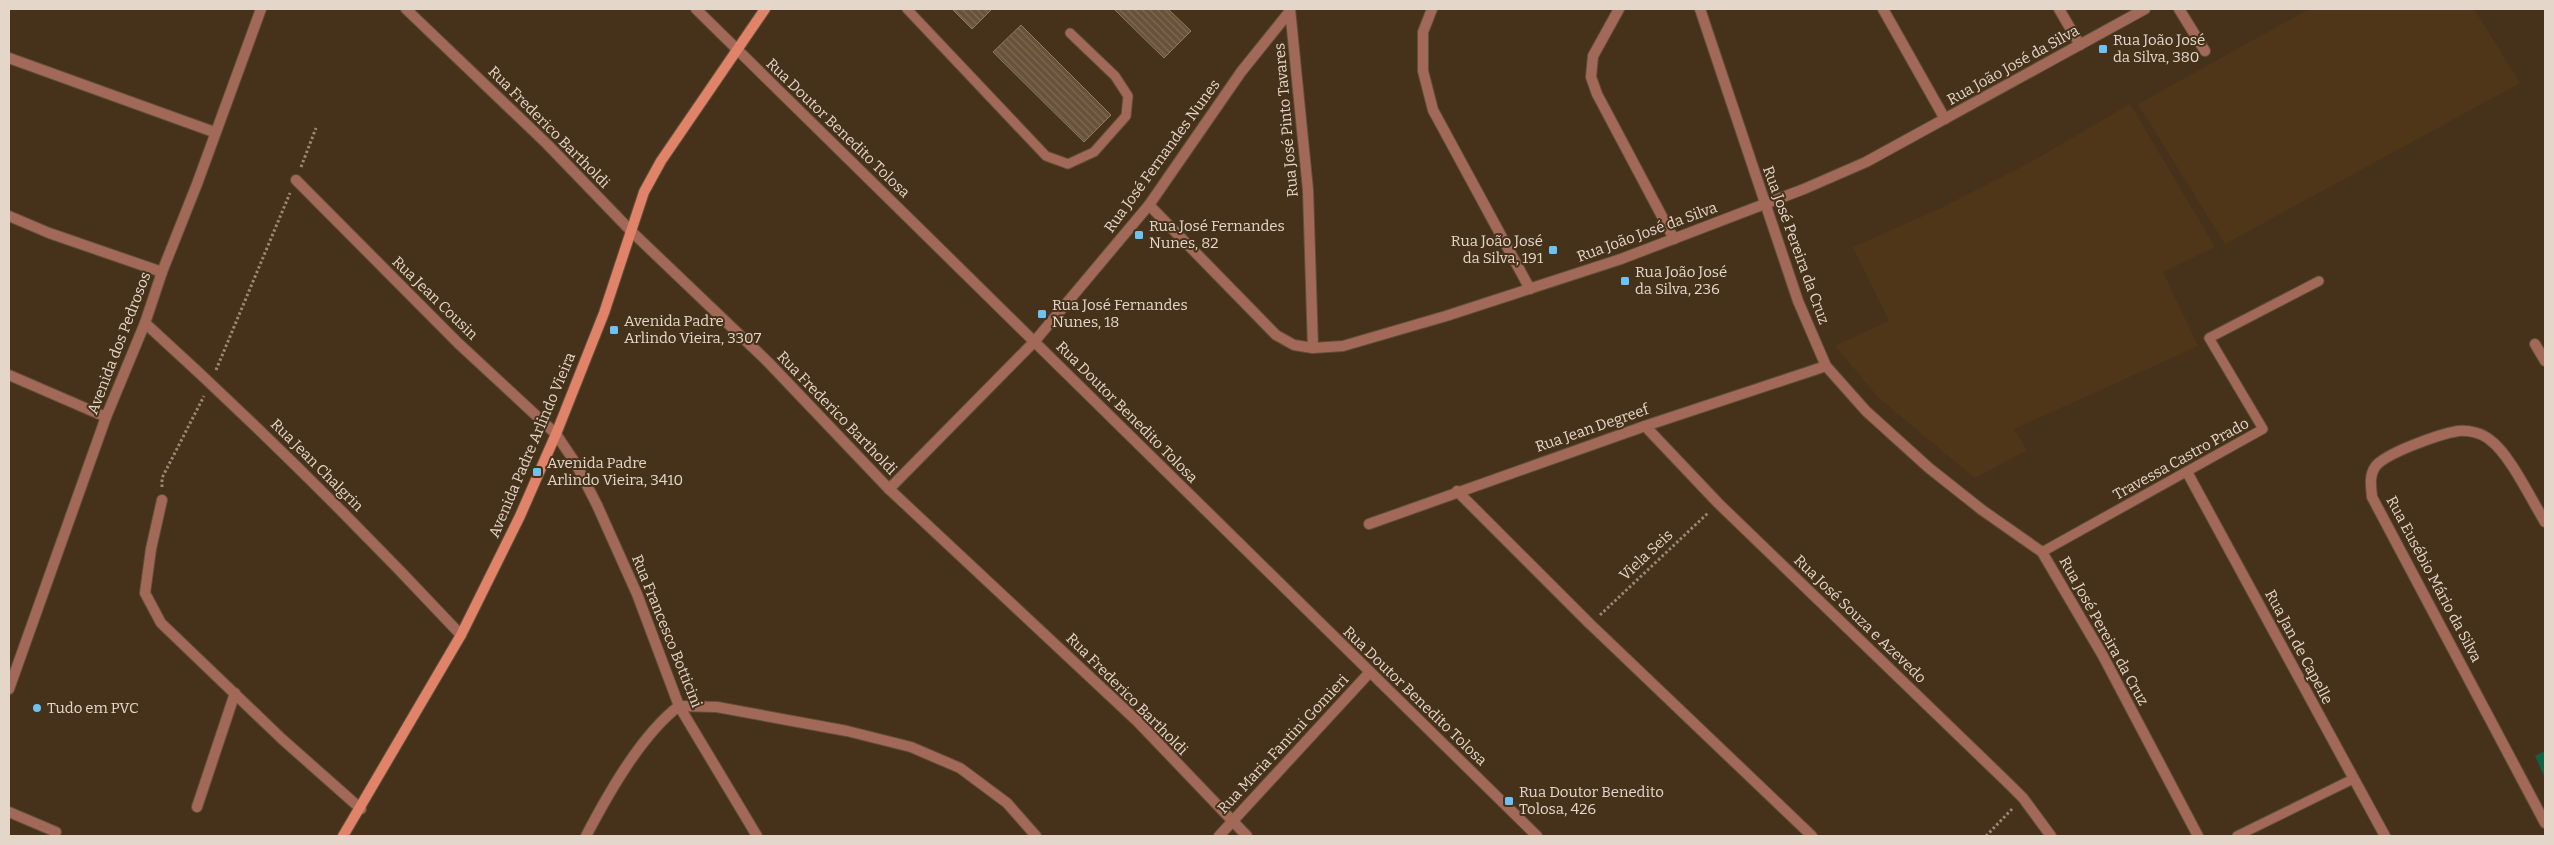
<svg xmlns="http://www.w3.org/2000/svg" width="2554" height="845" viewBox="0 0 2554 845" font-family="Bitter,serif">
<style>
.built{fill:#4f3618}
.green{fill:#116144}
.building{fill:url(#building-back-hatch);stroke:#917960}
.lines{fill:none;stroke-linecap:round;stroke-linejoin:round}
.lane-casing{stroke:#62503a;stroke-width:11}
.street-casing{stroke:#62503a;stroke-width:12}
.secondary-casing{stroke:#62503a;stroke-width:12}
.path{stroke:#988876;stroke-width:3;stroke-dasharray:2.5 2.5;stroke-linecap:butt}
.lane{stroke:#a36958;stroke-width:9}
.street{stroke:#a36958;stroke-width:10}
.secondary{stroke:#e08369;stroke-width:10}
.poi-dot{fill:#6dc2f3;stroke:#46321b;stroke-width:2}
.labels{text-anchor:middle;stroke-width:4;stroke-linejoin:round;paint-order:stroke}
.poi-label{font-size:15px;fill:#e4d6c9;stroke:#46321b;text-anchor:start}
.street-label{font-size:15px;fill:#e4d6c9;stroke:#46321b}
</style>
<defs>
<pattern id="building-back-hatch" width="6" height="6" patternUnits="userSpaceOnUse" patternTransform="scale(1.25)"><rect width="6" height="6" fill="#68523a"/><path d="M-1 5l2 2M0 0l6 6M5-1l2 2" fill="none" stroke="#7d6a55"/></pattern>
</defs>
<rect width="100%" height="100%" fill="#46321b"/>
<!-- built -->
<g class="built">
<polygon points="2309,9 2474,9 2520,83 2225,244 2138,104"/>
<polygon points="2130,104 2215,247 2163,272 2198,346 2014,429 2027,450 1975,478 1879,398 1835,346 1889,321 1853,247 1939,209 2031,162"/>
</g>
<!-- green -->
<polygon class="green" points="2545,751 2545,778 2535,756"/>
<!-- building -->
<g class="building">
<polygon points="952,9 992,9 972,29"/>
<polygon points="1114,9 1168,9 1191,31 1164,58"/>
<polygon points="1021,25 1111,115 1084,142 993,52"/>
</g>
<g class="lines">
<!-- lane casing -->
<g class="lane-casing">
<g id="lane">
<polyline points="907,9 1046,156 1068,164 1094,152 1126,116 1128,96 1115,76 1070,33"/>
<polyline points="2042,552 2263,429 2209,338 2319,281"/>
<polyline points="2237,836 2353,779"/>
</g>
</g>
<!-- street casing -->
<g class="street-casing">
<g id="street">
<polyline points="406,9 547,144 631,231 768,362 889,489 1137,721 1247,836"/>
<polyline points="696,9 1537,836"/>
<polyline points="1290,9 1308,190 1313,348"/>
<polyline points="1432,9 1423,32 1423,71 1433,110 1530,289"/>
<polyline points="1619,9 1593,56 1591,77 1597,94 1674,239"/>
<polyline points="1700,9 1798,301 1826,366 1866,411 1929,468 1982,510 2042,552 2103,656 2198,836"/>
<polyline points="1883,9 1945,119"/>
<polyline points="2059,9 2080,45"/>
<polyline points="2179,9 2205,51"/>
<polyline points="9,58 214,132"/>
<polyline points="296,180 458,343 556,434 576,464 597,505 637,594 679,706 757,836"/>
<polyline points="1149,205 1276,335 1294,345 1313,348 1343,346 1446,316 1621,259 1804,189 1866,162 2145,9"/>
<polyline points="9,216 49,233 162,272"/>
<path d="M145,323c110,100 215,204 316,312"/>
<polyline points="2535,344 2545,361"/>
<polyline points="9,375 106,417"/>
<polyline points="1645,426 1718,503 2009,784 2023,798 2051,836"/>
<polyline points="2187,472 2385,836"/>
<polyline points="889,489 1034,342 1149,205 1241,72 1290,11"/>
<polyline points="1457,491 1590,624 1812,836"/>
<polyline points="162,500 151,549 145,593 161,623 282,739 361,809"/>
<path d="M2545,522c-13,-21 -36,-69 -55,-82 -8,-7 -21,-10 -32,-9 -18,3 -73,22 -83,36 -6,9 -4,19 -3,30l173,326"/>
<polyline points="1369,524 1645,426 1826,366"/>
<polyline points="9,689 106,417 145,323 162,272 197,184 261,9"/>
<polyline points="197,807 235,693"/>
<polyline points="9,812 56,832"/>
<path d="M586,836c22,-42 55,-101 93,-130l38,1 130,24 64,16 49,21 47,35 29,33"/>
<polyline points="1219,836 1370,672"/>
</g>
</g>
<!-- secondary casing -->
<g class="secondary-casing">
<polyline id="secondary" points="343,836 461,635 520,516 556,434 604,313 644,192 661,161 765,9"/>
</g>
<!-- path -->
<g class="path">
<polyline points="301,167 316,128"/>
<polyline points="216,370 290,193"/>
<polyline points="162,487 162,478 204,396"/>
<polyline points="1600,615 1708,513"/>
<polyline points="1986,836 2013,808"/>
</g>
<!-- lane -->
<use href="#lane" class="lane"/>
<!-- street -->
<use href="#street" class="street"/>
<!-- secondary -->
<use href="#secondary" class="secondary"/>
</g>
<!-- markers -->
<g class="poi-dot">
<rect x="2098" y="44" width="10" height="10" rx="2.5"/>
<rect x="1134" y="230" width="10" height="10" rx="2.5"/>
<rect x="1548" y="245" width="10" height="10" rx="2.5"/>
<rect x="1620" y="276" width="10" height="10" rx="2.5"/>
<rect x="1037" y="309" width="10" height="10" rx="2.5"/>
<rect x="609" y="325" width="10" height="10" rx="2.5"/>
<rect x="532" y="467" width="10" height="10" rx="2.5"/>
<circle cx="37" cy="708" r="5"/>
<rect x="1504" y="796" width="10" height="10" rx="2.5"/>
</g>
<g class="labels">
<!-- poi labels -->
<g class="poi-label">
<text x="2113" y="45">Rua João José<tspan x="2113" dy="17">da Silva, 380</tspan></text>
<text x="1149" y="231">Rua José Fernandes<tspan x="1149" dy="17">Nunes, 82</tspan></text>
<text x="1543" y="246" text-anchor="end">Rua João José<tspan x="1543" dy="17">da Silva, 191</tspan></text>
<text x="1635" y="277">Rua João José<tspan x="1635" dy="17">da Silva, 236</tspan></text>
<text x="1052" y="310">Rua José Fernandes<tspan x="1052" dy="17">Nunes, 18</tspan></text>
<text x="624" y="326">Avenida Padre<tspan x="624" dy="17">Arlindo Vieira, 3307</tspan></text>
<text x="547" y="468">Avenida Padre<tspan x="547" dy="17">Arlindo Vieira, 3410</tspan></text>
<text x="47" y="713">Tudo em PVC</text>
<text x="1519" y="797">Rua Doutor Benedito<tspan x="1519" dy="17">Tolosa, 426</tspan></text>
</g>
<!-- street labels -->
<g class="street-label">
<text transform="translate(2013 65) rotate(-29)" y="5">Rua João José da Silva</text>
<text transform="translate(1286 120) rotate(-95)" y="5">Rua José Pinto Tavares</text>
<text transform="translate(549 127) rotate(45)" y="5">Rua Frederico Bartholdi</text>
<text transform="translate(838 128) rotate(44)" y="5">Rua Doutor Benedito Tolosa</text>
<text transform="translate(1162 156) rotate(-54)" y="5">Rua José Fernandes Nunes</text>
<text transform="translate(1647 232) rotate(-20)" y="5">Rua João José da Silva</text>
<text transform="translate(1796 245) rotate(70)" y="5">Rua José Pereira da Cruz</text>
<text transform="translate(435 298) rotate(44)" y="5">Rua Jean Cousin</text>
<text transform="translate(119 343) rotate(-69)" y="5">Avenida dos Pedrosos</text>
<text transform="translate(1127 412) rotate(45)" y="5">Rua Doutor Benedito Tolosa</text>
<text transform="translate(837 413) rotate(46)" y="5">Rua Frederico Bartholdi</text>
<text transform="translate(1592 428) rotate(-19)" y="5">Rua Jean Degreef</text>
<text transform="translate(532 445) rotate(-67)" y="5">Avenida Padre Arlindo Vieira</text>
<text transform="translate(2181 459) rotate(-29)" y="5">Travessa Castro Prado</text>
<text transform="translate(317 465) rotate(45)" y="5">Rua Jean Chalgrin</text>
<text transform="translate(1646 555) rotate(-43)" y="5">Viela Seis</text>
<text transform="translate(2434 579) rotate(62)" y="5">Rua Eusébio Mário da Silva</text>
<text transform="translate(1860 619) rotate(44)" y="5">Rua José Souza e Azevedo</text>
<text transform="translate(667 631) rotate(68)" y="5">Rua Francesco Botticini</text>
<text transform="translate(2104 631) rotate(61)" y="5">Rua José Pereira da Cruz</text>
<text transform="translate(2299 647) rotate(62)" y="5">Rua Jan de Capelle</text>
<text transform="translate(1127 694) rotate(45)" y="5">Rua Frederico Bartholdi</text>
<text transform="translate(1415 696) rotate(44)" y="5">Rua Doutor Benedito Tolosa</text>
<text transform="translate(1283 744) rotate(-47)" y="5">Rua Maria Fantini Gomieri</text>
</g>
</g>
<!-- border -->
<rect width="2554" height="845" fill="none" stroke="#e4d6c9" stroke-width="20"/>
</svg>
